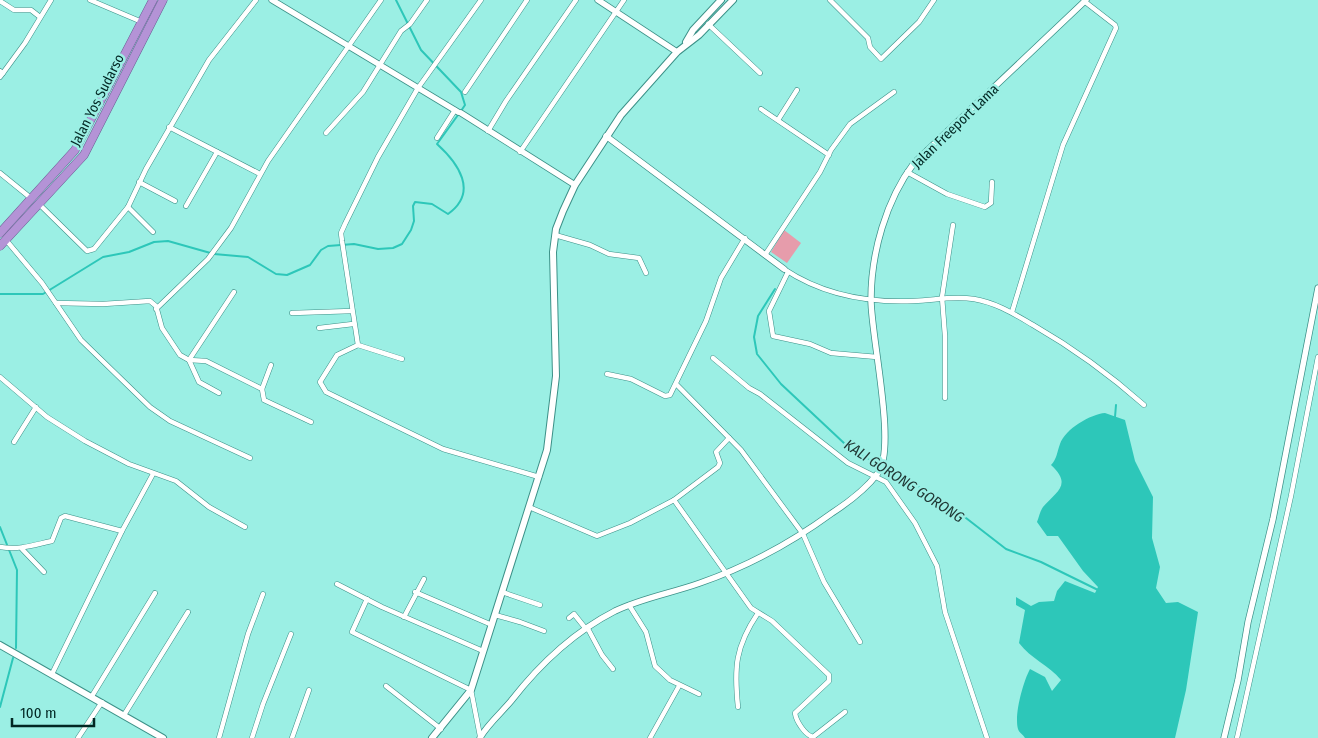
<svg xmlns="http://www.w3.org/2000/svg" width="1318" height="738" viewBox="0 0 1318 738" font-family="'Fira Sans Condensed',sans-serif">
<style>
.green{fill:#e69cab}
.water{fill:#2dc7b9}
.lines{fill:none;stroke-linecap:round;stroke-linejoin:round}
.stream{stroke:#2dc7b9;stroke-width:2}
.minor-casing{stroke:#3c9188;stroke-width:5.5}
.tertiary-casing{stroke:#3c9188;stroke-width:7}
.secondary-casing{stroke:#3c9188;stroke-width:8}
.trunk-casing{stroke:#695c91;stroke-width:9}
.minor{stroke:#fff;stroke-width:4.5}
.tertiary{stroke:#fff;stroke-width:5.5}
.secondary{stroke:#fff;stroke-width:6}
.trunk{stroke:#b493d6;stroke-width:8}
.labels{text-anchor:middle;stroke-width:5;stroke-linejoin:round;paint-order:stroke}
.street-label{font-size:14px;fill:#022723;stroke:#9befe4}
.water-label{font-size:15px;font-style:italic;fill:#203835;stroke:#9befe4}
</style>
<rect width="100%" height="100%" fill="#9befe4"/>
<!-- green -->
<polygon class="green" points="784,230 801,243 787,263 771,252"/>
<!-- water -->
<path class="water" d="M1105,413l20,7 10,41 18,36 -1,41 8,29 -4,21 10,15 12,-1 20,10 -12,78 -11,48h-150c-2,-4 -6,-5 -7,-9 -4,-14 5,-47 12,-60l15,8 7,14 9,-11c-12,-15 -30,-21 -42,-37l6,-33 -9,-5v-8l15,9 8,-4 15,-1 3,-10 8,-10 30,12 3,-6 -15,-16 -25,-35h-11l-10,-14c2,-5 3,-11 6,-15 13,-15 30,-22 8,-42 6,-6 6,-13 9,-21 5,-15 31,-30 45,-31z"/>
<g class="lines">
<!-- stream -->
<g class="stream">
<polyline points="396,0 421,50 461,92 465,105 461,111"/>
<polyline points="775,289 758,316 754,337 757,354 781,384 845,444 890,473 910,481 966,518 1006,549 1041,562 1098,590"/>
<path d="M0,294h43l60,-37 26,-5 25,-10 14,-1 46,13 34,3 28,17 11,1 23,-10 11,-15 7,-4 26,-2 24,5 15,-1 9,-4 9,-14 3,-9 -1,-15 2,-4 17,2 16,10c31,-22 10,-51 -11,-70l21,-29"/>
<polyline points="1115,417 1116,405"/>
<polyline points="0,527 17,570 16,648"/>
<polyline points="0,707 13,658"/>
</g>
<!-- minor casing -->
<g class="minor-casing">
<g id="minor">
<polyline points="90,0 142,22"/>
<polyline points="481,0 418,88 378,157 345,224 341,233 342,241 358,345 337,355 320,382 326,392 443,449 539,477"/>
<polyline points="830,0 868,38 870,47 881,59 919,22 934,0"/>
<polyline points="0,1 14,10 31,10 40,17"/>
<polyline points="708,24 760,73"/>
<polyline points="0,71 3,73 0,77"/>
<polyline points="3,73 25,43 51,0"/>
<polyline points="465,92 527,0"/>
<polyline points="761,109 829,155"/>
<polyline points="778,120 797,90"/>
<polyline points="169,127 260,174"/>
<polyline points="488,131 506,101 576,0"/>
<polyline points="326,133 363,92 401,31 410,24 427,0"/>
<polyline points="437,138 455,110"/>
<polyline points="520,152 624,0"/>
<polyline points="907,172 947,194 985,207 991,203 992,182"/>
<polyline points="0,173 32,199"/>
<polyline points="139,182 175,201"/>
<polyline points="39,204 87,251 94,249 128,207 146,169 209,60 256,0"/>
<polyline points="186,206 217,152"/>
<polyline points="128,207 153,232"/>
<polyline points="555,235 590,245 609,254 639,258 646,273"/>
<polyline points="6,240 42,283 81,340 150,407 170,421 250,458"/>
<polyline points="765,255 820,172 831,150 850,124 894,92"/>
<path d="M784,269c39,26 84,34 130,32 22,-1 38,-5 60,-2 23,4 40,15 59,26 40,23 76,49 111,80"/>
<polyline points="788,272 769,311 773,336 810,344 831,353 877,357"/>
<polyline points="56,303 103,304 150,301 156,306 162,328 180,355 189,360 206,361 262,389 264,400 311,422"/>
<polyline points="156,309 208,259 231,228 268,161 381,0"/>
<polyline points="1012,312 1063,145 1116,28 1115,25 1084,1"/>
<polyline points="292,313 352,311"/>
<polyline points="319,328 353,324"/>
<polyline points="358,345 402,359"/>
<polyline points="713,358 749,388 760,394 848,463 886,482 915,523 937,566 945,612 987,738"/>
<polyline points="607,374 631,379 665,396 670,395 706,321 721,278 745,238"/>
<polyline points="0,377 47,417 85,441 129,464 176,481 209,507 245,527"/>
<polyline points="677,385 741,450 803,534 824,582 860,642"/>
<polyline points="262,389 271,365"/>
<polyline points="219,393 199,382 189,360 234,292"/>
<polyline points="945,398 945,336 942,297 953,225"/>
<polyline points="14,442 36,407"/>
<polyline points="674,500 718,467 720,463 716,452 729,438"/>
<path d="M529,507l68,29 33,-13 44,-23 77,108 21,13 57,54v6l-34,32c1,8 10,22 18,24l32,-25"/>
<path d="M0,547c21,3 33,-2 52,-6l9,-23 4,-2 57,15"/>
<polyline points="22,549 44,572"/>
<polyline points="337,584 382,607 483,651"/>
<polyline points="415,592 492,625"/>
<polyline points="502,592 540,605"/>
<polyline points="367,599 352,632 471,690 480,736"/>
<polyline points="629,605 646,632 655,666 670,680 699,694"/>
<polyline points="495,615 520,622 544,631"/>
<polyline points="404,617 424,579"/>
<polyline points="569,618 574,614 586,629"/>
<polyline points="587,627 602,655 613,669"/>
<polyline points="52,674 122,531 153,474"/>
<polyline points="386,686 441,729"/>
<polyline points="92,696 155,593"/>
<path d="M738,707c-4,-39 -3,-60 20,-94"/>
<polyline points="124,715 188,612"/>
<polyline points="78,738 102,702"/>
<polyline points="219,738 248,634 263,594"/>
<polyline points="252,738 263,704 291,634"/>
<polyline points="292,738 309,690"/>
<polyline points="650,738 679,686"/>
<polyline points="1237,738 1291,496 1318,357"/>
</g>
</g>
<!-- tertiary casing -->
<g class="tertiary-casing">
<g id="tertiary">
<polyline points="272,0 458,112"/>
<polyline points="598,0 677,52"/>
<polyline points="461,113 575,185"/>
<polyline points="606,136 784,269"/>
<path d="M480,738c6,-12 22,-26 31,-37 28,-36 63,-69 104,-90 27,-13 57,-18 85,-28 49,-17 91,-40 132,-70 17,-11 34,-24 46,-40 19,-25 -7,-137 -7,-173 0,-47 15,-100 43,-137l172,-163"/>
<polyline points="1224,738 1238,680 1248,622 1273,519 1318,288"/>
</g>
</g>
<!-- secondary casing -->
<g class="secondary-casing">
<g id="secondary">
<polyline points="686,42 693,30 721,0"/>
<polyline points="0,645 163,738"/>
<polyline points="432,738 471,690 547,450 556,376 553,252 556,229 563,211 575,185 621,115 677,52 699,35 733,0"/>
</g>
</g>
<!-- trunk casing -->
<g class="trunk-casing">
<g id="trunk">
<polyline points="0,233 75,150 153,0"/>
<polyline points="0,246 84,155 163,0"/>
</g>
</g>
<!-- minor -->
<use href="#minor" class="minor"/>
<!-- tertiary -->
<use href="#tertiary" class="tertiary"/>
<!-- secondary -->
<use href="#secondary" class="secondary"/>
<!-- trunk -->
<use href="#trunk" class="trunk"/>
</g>
<g class="labels">
<!-- street labels -->
<g class="street-label">
<text transform="translate(97 100) rotate(-63)" y="5">Jalan Yos Sudarso</text>
<text transform="translate(955 126) rotate(-44)" y="5">Jalan Freeport Lama</text>
</g>
<!-- water labels -->
<g class="water-label">
<text transform="translate(904 481) rotate(33)" y="5">KALI GORONG GORONG</text>
</g>
</g>
<!-- scale -->
<path d="M12 718v8h82v-8" fill="none" stroke="#022723" stroke-width="2.5"/>
<text x="20" y="718" font-size="15" fill="#022723" stroke="#9befe4" stroke-width="4" paint-order="stroke">100 m</text>
</svg>
